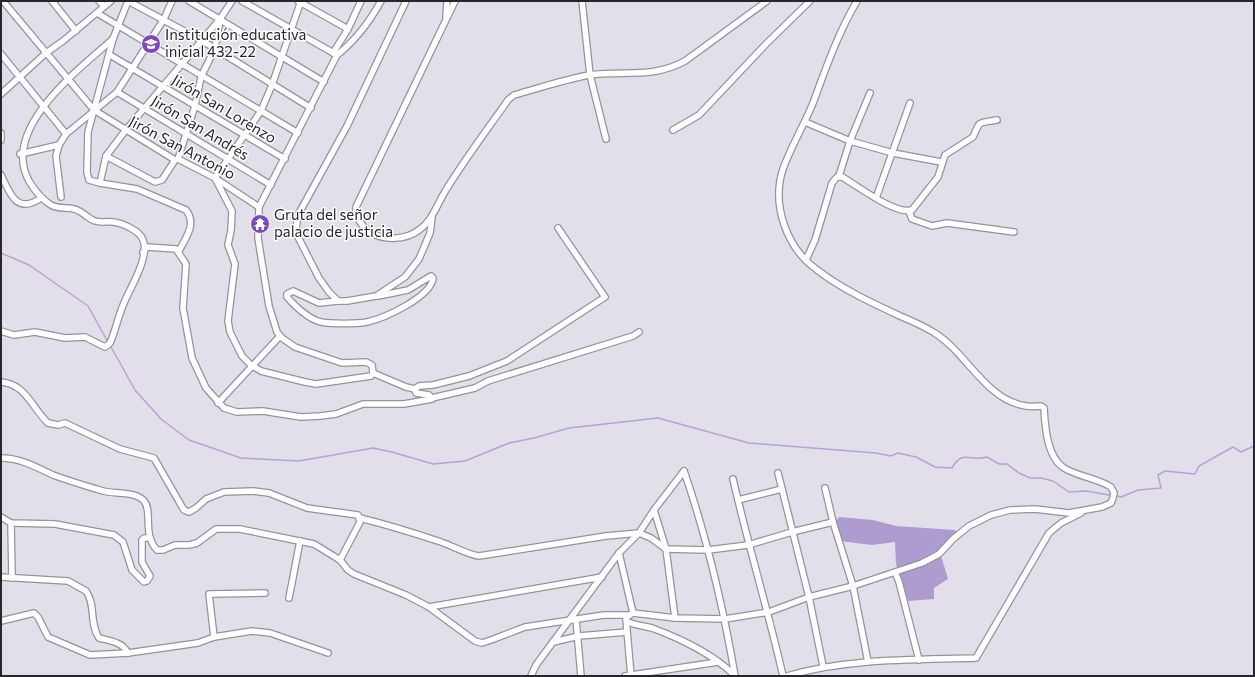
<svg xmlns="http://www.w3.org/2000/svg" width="1255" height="677" viewBox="0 0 1255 677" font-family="Commissioner,sans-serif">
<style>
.forest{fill:#ae9bd0}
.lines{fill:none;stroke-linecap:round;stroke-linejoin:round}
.stream{stroke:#b5a2d7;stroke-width:1.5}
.street-casing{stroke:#95929c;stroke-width:8}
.street{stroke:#fff;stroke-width:5.5}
.labels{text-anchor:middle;stroke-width:3;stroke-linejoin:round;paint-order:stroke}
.poi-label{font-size:15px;fill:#28262b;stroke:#fff;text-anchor:start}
.street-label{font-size:15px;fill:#28262b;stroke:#fff}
</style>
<rect width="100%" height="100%" fill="#e3dfea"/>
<!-- forest -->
<polygon class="forest" points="839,517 873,520 896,526 954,530 958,532 939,549 948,579 934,588 934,599 908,601 896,564 895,542 872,545 840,541 836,521"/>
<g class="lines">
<!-- stream -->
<g class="stream">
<polyline points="1,253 29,265 88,306 108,342"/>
<path d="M110,345l25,45 26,29 28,21 52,18 58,3 74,-13 19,4 41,12 32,-3 44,-18 25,-5 35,-10 89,-10 91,25 127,10 15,3 7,-3 18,4 19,10 17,1c11,-19 17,-6 35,-11l12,7h8l12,9 11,5h11l12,3 16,11 17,-1 23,4"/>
<polyline points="1118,496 1121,497 1138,490 1161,488 1158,475 1165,471 1195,474 1199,466 1233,447 1241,452 1254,446"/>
</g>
<!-- street casing -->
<g class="street-casing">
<g id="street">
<polyline points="3,1 94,110 175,160 178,159 215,178 259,207"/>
<polyline points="52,1 76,31"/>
<polyline points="99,1 104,6"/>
<polyline points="128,1 113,39 88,132 87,172 89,180 100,183 106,156 125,131 220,19 232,1"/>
<polyline points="128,1 201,40 311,108"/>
<polyline points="189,1 324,82"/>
<polyline points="242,1 337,55"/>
<polyline points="298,1 348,29"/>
<path d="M301,1l-29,84 -11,26 -46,67 17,33 -1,19 -3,15 7,19 -7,57 2,11 12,24 9,9 10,6 44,11 11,2 55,-8 2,-3 -1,-8 -6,-3 -24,1 -47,-16 -13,-9 -5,-6 -8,-26 -11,-68 1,-31 78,-152c18,-14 33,-34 44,-54"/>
<polyline points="406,1 347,126 298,215 296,229 297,235 319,278 329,292 338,301 347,301 376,296 405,277 419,259 430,233 432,218"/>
<path d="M455,1l-99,206c-1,10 6,20 14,25 14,9 36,8 49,-2 14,-10 18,-26 27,-40 19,-31 41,-60 62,-90l6,-5c25,-7 49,-15 75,-20 35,-5 63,4 96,-14l82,-60"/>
<polyline points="582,1 590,75 606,139"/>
<polyline points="97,13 298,133"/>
<polyline points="446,17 447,1"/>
<polyline points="333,53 348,29 361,1"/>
<polyline points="1,54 66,134"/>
<polyline points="110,55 285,159"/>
<polyline points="117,92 271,185"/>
<polyline points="1,94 46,53 63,41 111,1"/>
<polyline points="805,122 850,141 893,153 941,162"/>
<polyline points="673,130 699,115 766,44 810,1"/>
<polyline points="1,133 1,140"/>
<polyline points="59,145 56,156 61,197"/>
<polyline points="20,154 59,145 66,134 117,92 164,19 172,1"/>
<polyline points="106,156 155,182 162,180 175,160"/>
<polyline points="178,159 195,106 201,77 215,48 220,20"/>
<path d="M1,175c9,18 15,40 40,23"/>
<polyline points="839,176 850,141 870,93"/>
<path d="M100,183l37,6 49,21c11,14 0,27 -7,41"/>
<polyline points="876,198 910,103"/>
<polyline points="909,211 912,219 932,226 947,223 1014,232"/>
<polyline points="143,252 147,247 176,249 186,264 183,308 192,358 206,388 224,408 237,412 263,411 301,417 320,416 336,414 363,404 404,404 432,399 429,395 416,393 415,389"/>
<path d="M806,260l9,-20 17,-57 5,-6h5c16,9 53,38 70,33l26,-33 7,-22 28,-18c8,-18 4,-13 24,-17"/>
<path d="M338,301l-19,2 -26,-12 -6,3v3c8,9 22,22 34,25 11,2 35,2 46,0 18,-4 64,-25 66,-44l-2,-2 -23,14 -30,6"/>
<path d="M1,331l13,4 21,-3 30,6 20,-1 20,10 5,-4c6,-13 8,-27 14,-40 6,-15 26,-46 19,-63 -3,-9 -20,-17 -30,-18 -5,-1 -12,1 -18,-1 -6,-2 -11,-8 -18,-11 -7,-4 -18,0 -26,-5 -10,-6 -16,-14 -22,-24 -29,-52 50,-112 84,-142"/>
<polyline points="373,373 406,387 415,389 419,386 433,385 469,376 507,361 605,297 558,228"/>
<path d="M1,382c25,2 31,26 47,41l10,2 7,-2 55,26 34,9 27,47 3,5 5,2 7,-4 10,-9 18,-7 29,-1 16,2 38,15 51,7 2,7 -20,38"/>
<polyline points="432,398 475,388 488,381 633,336 639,332"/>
<polyline points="218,403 280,336"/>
<path d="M1,458c19,0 35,9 52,17 16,6 33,11 50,16 11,3 33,0 41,10 9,10 -2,33 13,49h6l12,-5h14l8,-2 19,-14h24l74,15 26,16 8,10 6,4 52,21 23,12 46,34 7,2 9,-3 34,-13 79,-12h25"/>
<path d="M684,471c23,67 39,135 51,205"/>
<polyline points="778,473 809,597 823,666"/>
<path d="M733,479c15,66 35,131 50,197"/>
<polyline points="825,488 833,522 853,586 868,662"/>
<polyline points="738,500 782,489"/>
<polyline points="654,510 666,549 675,618"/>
<polyline points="1,517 11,523 55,524 114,535 123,542 132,570 144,582 147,581 150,576 142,562 142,540 144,538 150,538"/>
<path d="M360,518c28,7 54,15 81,24 12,4 27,13 38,14l127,-20 33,-3 12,5 15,11 42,1 40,-5 44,-13 41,-10"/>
<polyline points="11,523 12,578"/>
<polyline points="619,553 633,613"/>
<polyline points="895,572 899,582 919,660"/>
<path d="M1,577l67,4 18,10c10,14 3,32 13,47 12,3 23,4 29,15"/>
<polyline points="289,598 300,541"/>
<polyline points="429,607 602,577"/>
<polyline points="576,619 581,676"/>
<polyline points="1,621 34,613 38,617 48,637 90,655 128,653 198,643 214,637 252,631 270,633 328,653"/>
<path d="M628,622c7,3 16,4 24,6 27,10 63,27 83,48"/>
<polyline points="214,637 209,594 265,593"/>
<polyline points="553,642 579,636 627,632"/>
<polyline points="531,676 536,665 553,642 619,553 639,533 654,510 684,471"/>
<polyline points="625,676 718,662"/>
<path d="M631,676l-5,-57 1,-2 6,-4 42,5 50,1 44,-7 40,-15 44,-11 69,-23 17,-9 14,-15 16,-13 22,-11 19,-5 25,-1 34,4 33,-6 9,-4 2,-5 1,-5 -3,-6c-14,-9 -32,-10 -47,-19 -17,-11 -19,-41 -20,-60l-3,-2c-5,0 -10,1 -15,0 -41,-6 -60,-55 -93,-74 -11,-7 -24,-12 -35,-17 -28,-13 -58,-27 -82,-46 -29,-21 -45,-64 -33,-100 8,-22 21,-44 30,-66 13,-35 25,-70 44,-102"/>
<path d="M787,676c61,-18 126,-16 189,-18l73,-125 12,-10 20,-10"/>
</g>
</g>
<!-- street -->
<use href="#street" class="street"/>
</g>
<!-- icons -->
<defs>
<g id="school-disc" transform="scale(1)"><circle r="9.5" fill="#7e49c0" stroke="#fff"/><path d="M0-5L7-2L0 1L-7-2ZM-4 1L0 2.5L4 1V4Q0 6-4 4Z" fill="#fff"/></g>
<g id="temple-disc" transform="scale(1)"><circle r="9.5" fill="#7e49c0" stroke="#fff"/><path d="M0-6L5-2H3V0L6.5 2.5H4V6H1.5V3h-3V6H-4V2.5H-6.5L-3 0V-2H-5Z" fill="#fff"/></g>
</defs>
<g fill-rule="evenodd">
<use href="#school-disc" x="151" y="44"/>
<use href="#temple-disc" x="260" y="224"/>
</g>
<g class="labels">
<!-- poi labels -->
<g class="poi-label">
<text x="165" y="40">Institución educativa<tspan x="165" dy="17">inicial 432-22</tspan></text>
<text x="274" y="220">Gruta del señor<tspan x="274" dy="17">palacio de justicia</tspan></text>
</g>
<!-- street labels -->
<g class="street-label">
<text transform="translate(224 109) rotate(31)" y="5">Jirón San Lorenzo</text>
<text transform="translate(200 128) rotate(31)" y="5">Jirón San Andrés</text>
<text transform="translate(182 148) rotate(28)" y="5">Jirón San Antonio</text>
</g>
</g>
<!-- border -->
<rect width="1255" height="677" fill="none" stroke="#28262b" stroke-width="4"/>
</svg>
